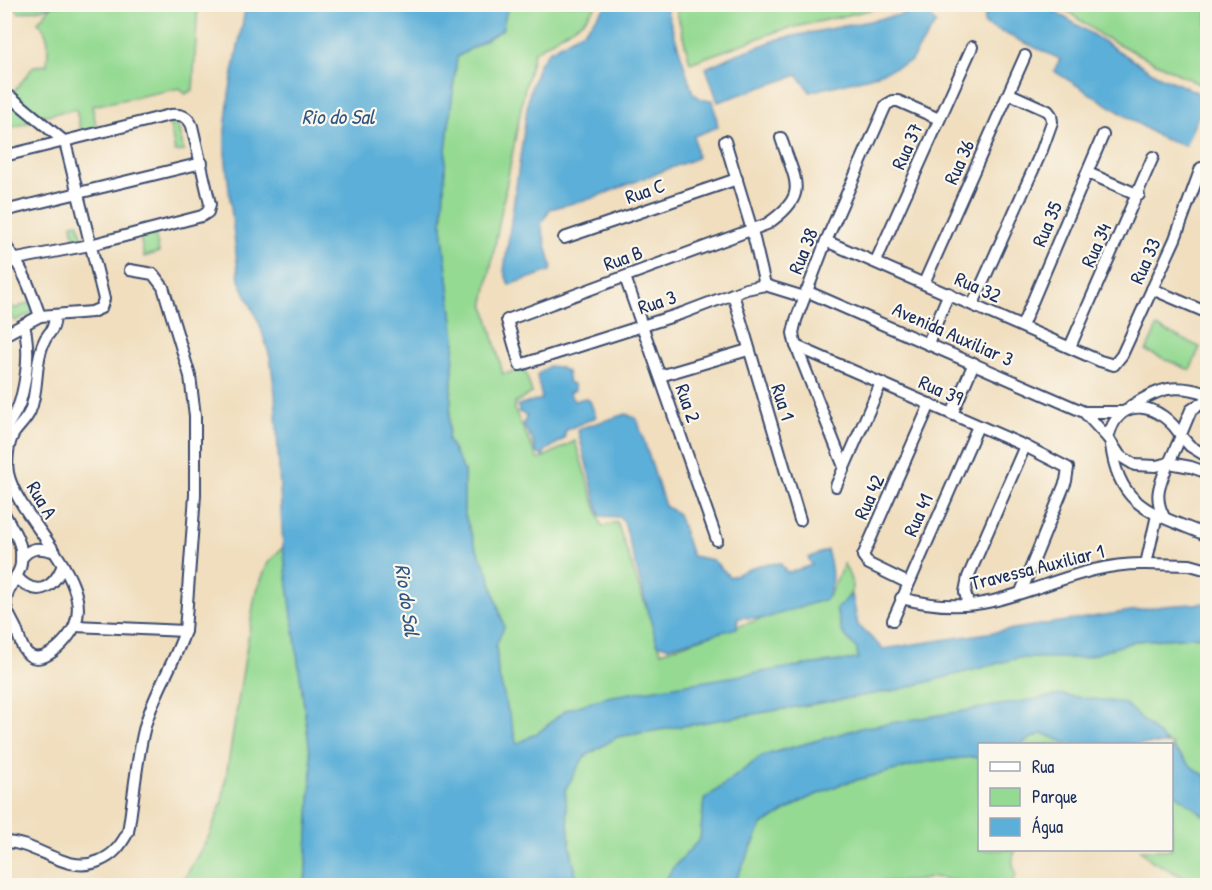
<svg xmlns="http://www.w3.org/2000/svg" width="1212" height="890" viewBox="0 0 1212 890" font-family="'Patrick Hand',sans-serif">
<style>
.green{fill:#95da93;stroke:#588478;stroke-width:1.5}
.water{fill:#5cafd8;stroke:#3c6f9b;stroke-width:1.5}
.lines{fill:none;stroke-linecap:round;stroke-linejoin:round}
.minor-casing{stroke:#3b496c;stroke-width:14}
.minor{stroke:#fff;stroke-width:10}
.labels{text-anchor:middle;stroke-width:4.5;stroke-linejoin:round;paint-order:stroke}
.street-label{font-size:20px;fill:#1b2f5e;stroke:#fbf7ec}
.water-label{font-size:21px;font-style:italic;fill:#2e5583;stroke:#fbf7ec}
</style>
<rect width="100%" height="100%" fill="#fbf7ec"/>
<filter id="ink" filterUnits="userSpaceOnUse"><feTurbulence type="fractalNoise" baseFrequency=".0167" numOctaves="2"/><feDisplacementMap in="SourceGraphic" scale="12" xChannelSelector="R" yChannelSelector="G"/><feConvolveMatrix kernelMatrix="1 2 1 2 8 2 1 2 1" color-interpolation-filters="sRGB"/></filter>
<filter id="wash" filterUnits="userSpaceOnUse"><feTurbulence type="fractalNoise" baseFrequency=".008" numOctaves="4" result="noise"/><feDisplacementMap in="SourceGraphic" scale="24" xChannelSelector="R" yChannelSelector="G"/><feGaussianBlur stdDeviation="1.35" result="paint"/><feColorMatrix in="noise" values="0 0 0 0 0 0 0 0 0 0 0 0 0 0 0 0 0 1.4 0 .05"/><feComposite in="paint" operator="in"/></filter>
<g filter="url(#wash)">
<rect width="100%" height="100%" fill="#f0debe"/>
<!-- green -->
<g class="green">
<path d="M15,5h183l-5,85 -8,4 -5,-6 -88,18 5,23 -16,4 -5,-24 -34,7 -30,-22 22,-28 13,-1c1,-17 4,-30 -9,-43l13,-15 -32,6 -4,-5z"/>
<path d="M508,5h89l-14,16 -49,31 -9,35 -41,216 19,71 22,-4 7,23 -17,10v8l23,49 37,-19 27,86 15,-5 44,130 168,-56 15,-32c12,25 12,26 -8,46l6,22 15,17 1,10 -52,6 -199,32 -41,13 -27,22 -22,13 -19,-72 -2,-28 8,-18 -16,-55 -13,-27 -11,-32v-42l-16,-31 7,-101 -13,-112 4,-77 11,-93 45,-27z"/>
<polygon points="675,5 675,4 891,5 778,31 690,63"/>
<polygon points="1059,5 1207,5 1207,88 1102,36"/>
<polygon points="15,105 34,121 7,129 4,109"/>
<polygon points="176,119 184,151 175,152 169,120"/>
<polygon points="79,223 83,243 75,245 72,224"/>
<polygon points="155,233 159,252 144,257 140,237"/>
<polygon points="4,296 14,309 33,301 36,311 15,321 5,308"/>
<polygon points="1157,327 1200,347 1190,370 1146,351"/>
<polygon points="283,547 312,767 305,885 180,886 209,836 222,802 255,595 268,563"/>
<polygon points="1207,636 1207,777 1193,768 1172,747 1172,744 1168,744 1124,703 1061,695 861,728 762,756 704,800 700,839 672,869 663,886 578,885 570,845 565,790 584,757 617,737 897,690 1018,658 1083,658 1135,641"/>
<polygon points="1043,733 1068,744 1022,744 1023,742"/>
<path d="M972,757l7,1 1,92h36c-5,8 -4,14 0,23l-3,12h-36l-42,-8 -19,4 -37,1 -9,4h-137l29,-61 42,-25 37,-16 90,-23z"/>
<polygon points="1172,791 1207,818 1207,885 1190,885 1185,878 1152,861 1140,850 1172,850"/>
</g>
<!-- water -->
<g class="water">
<polygon points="246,5 508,5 502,30 457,57 446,150 442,227 455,339 448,440 464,471 464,513 475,545 488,572 504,627 496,645 498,673 517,744 539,732 566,710 607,697 806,665 858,659 857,649 842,632 836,609 852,594 858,625 883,649 1163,606 1207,603 1207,636 1135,641 1083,658 1018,658 897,690 617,737 584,757 565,790 570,845 578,885 305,885 312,767 283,547 275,393 270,357 260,325 239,280 225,153 225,130 229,94"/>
<polygon points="607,5 665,5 693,93 703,100 713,100 718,127 694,136 697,158 593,198 550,209 541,224 552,268 550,271 509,285 504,271 529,95 538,65 549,51 584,31"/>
<polygon points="986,5 1045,5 1157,75 1197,92 1202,107 1185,146 1161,138 1054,71 1060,59 984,24"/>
<polygon points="924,10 936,23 910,62 870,77 810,92 798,75 718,102 706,68 732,56 779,39"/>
<polygon points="549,366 559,367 567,372 569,383 573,384 575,390 569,393 574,401 585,398 590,401 596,417 566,430 564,439 545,451 543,456 536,453 532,439 523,425 527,416 519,412 518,405 542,399 537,375"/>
<path d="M626,414l11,5 28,87 13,8 14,42 21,4 17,17 29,-12 21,-2 7,10 25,-8 -4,-7 19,-8c5,17 8,33 -1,49l-60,19c-10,2 -18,-2 -28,0l-1,10 -69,19 -11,-3 -33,-122 -5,-5 -19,-1 -22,-85 3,-3z"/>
<polygon points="1061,695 1124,703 1168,744 1068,744 1043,733 1023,742 1022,744 980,744 979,758 972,757 931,761 841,784 804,800 762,825 733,885 663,885 672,869 700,839 704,800 762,756 861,728"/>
<polygon points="1172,747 1193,768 1207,777 1207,818 1172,791"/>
</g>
</g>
<g filter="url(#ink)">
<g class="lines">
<!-- minor casing -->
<g class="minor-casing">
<g id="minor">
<polyline points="4,5 5,4"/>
<polyline points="4,94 12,98 65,142"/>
<path d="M781,138c14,44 30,56 -14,86l-260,96 13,45 163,-52 63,-24 19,-4 39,12"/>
<polyline points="725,141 752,230 765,285"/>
<path d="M4,156l166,-41c11,-1 18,1 22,11l18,78 -2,8 -6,4 -112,29 -73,14 -13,7"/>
<polyline points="1088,173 1139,195"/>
<polyline points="4,211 202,163"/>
<polyline points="564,238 737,179"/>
<polyline points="826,241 1100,361 1114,365 1122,355 1175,239 1201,168"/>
<path d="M4,244c18,22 27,46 36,72"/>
<polyline points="876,261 972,47"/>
<polyline points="625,277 717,540"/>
<polyline points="924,283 1025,56"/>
<polyline points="1152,289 1208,313"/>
<polyline points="806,291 1084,412 1108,438"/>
<polyline points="733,294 800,520"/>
<polyline points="973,304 1042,150 1052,122 1051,115 1048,111 1010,94"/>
<polyline points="1022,326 1103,135"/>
<polyline points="4,335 40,316 92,312 101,308 104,299 65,142"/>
<polyline points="928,343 949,293"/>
<polyline points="796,346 1025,446 1068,468 1066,481 1021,592"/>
<polyline points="1070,347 1153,157"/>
<polyline points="660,376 748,350"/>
<path d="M1131,406c29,-18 43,-23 77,-12"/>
<polyline points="1084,412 1122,412"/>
<polyline points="952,414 974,363"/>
<path d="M4,432c5,-10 13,-20 16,-30 7,-24 10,-54 4,-77"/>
<polyline points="1181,434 1191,410 1208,399"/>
<polyline points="1181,436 1190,446 1208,457"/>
<path d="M1111,445c8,65 44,68 97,91"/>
<path d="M1169,463l12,-27c-19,-32 -62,-44 -73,2l12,18 15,9 21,1 13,-3 22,4 17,6"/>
<polyline points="844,467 795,343 793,333 796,320 826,241 886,105 893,101 898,101 939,119"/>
<polyline points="836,486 881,383"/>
<path d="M4,513c5,11 16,25 17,37 0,6 1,13 -1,18 -4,12 -16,24 -14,38 1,8 8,17 11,25 2,7 4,15 9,21 12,15 32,-3 41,-14 42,-49 -49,-116 -59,-165 -2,-12 0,-30 6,-40 5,-7 13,-14 16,-22 9,-21 4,-46 13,-67 5,-14 10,-8 12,-28"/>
<path d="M1164,517c-11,-21 -4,-33 4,-53"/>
<path d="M21,559c9,-12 18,-12 31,-8"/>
<polyline points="1146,564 1190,565 1208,570"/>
<path d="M16,576c19,22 37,14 47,-11"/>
<polyline points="908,583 869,564 863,556 930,404"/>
<path d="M901,598c30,8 62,10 92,3 51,-12 99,-39 153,-37l11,-49"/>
<polyline points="968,604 965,592 968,577 1025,446"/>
<polyline points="893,620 978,426"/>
<polyline points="75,626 185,631"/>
<path d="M4,842c34,0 62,33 95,19 15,-6 22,-16 29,-29 6,-35 8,-72 17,-106 9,-33 29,-62 40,-95l10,-136v-79l-5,-40 -27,-89 -10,-13 -23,-4"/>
</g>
</g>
<!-- minor -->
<use href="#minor" class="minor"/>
</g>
</g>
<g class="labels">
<!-- street labels -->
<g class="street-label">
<text transform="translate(907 146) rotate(-66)" y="7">Rua 37</text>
<text transform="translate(959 162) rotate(-66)" y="7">Rua 36</text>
<text transform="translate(645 191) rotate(-19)" y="7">Rua C</text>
<text transform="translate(1047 224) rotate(-67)" y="7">Rua 35</text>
<text transform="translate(1096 245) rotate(-66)" y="7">Rua 34</text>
<text transform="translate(803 251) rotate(-68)" y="7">Rua 38</text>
<text transform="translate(623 258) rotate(-20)" y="7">Rua B</text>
<text transform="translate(1145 261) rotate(-66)" y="7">Rua 33</text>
<text transform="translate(978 287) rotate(24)" y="7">Rua 32</text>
<text transform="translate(657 302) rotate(-18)" y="7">Rua 3</text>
<text transform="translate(953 334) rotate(24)" y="7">Avenida Auxiliar 3</text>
<text transform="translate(941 390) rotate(24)" y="7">Rua 39</text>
<text transform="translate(783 402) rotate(72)" y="7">Rua 1</text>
<text transform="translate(688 403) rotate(71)" y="7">Rua 2</text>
<text transform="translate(869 497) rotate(-66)" y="7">Rua 42</text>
<text transform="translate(42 500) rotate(59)" y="7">Rua A</text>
<text transform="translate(918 515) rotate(-66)" y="7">Rua 41</text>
<text transform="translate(1037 567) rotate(-14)" y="7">Travessa Auxiliar 1</text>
</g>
<!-- water labels -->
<g class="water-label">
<text x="338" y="124">Rio do Sal</text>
<text transform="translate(407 600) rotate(82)" y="7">Rio do Sal</text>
</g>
</g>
<!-- margin -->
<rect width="1212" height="890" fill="none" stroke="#fbf7ec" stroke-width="24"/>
<!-- legend -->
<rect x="978" y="743" width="195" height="108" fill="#fbf7ec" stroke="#a1a7b3" stroke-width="1.5"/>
<rect x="990" y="762" width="30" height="9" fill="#ffffff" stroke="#a1a7b3" stroke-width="1.5"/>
<text x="1032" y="773" font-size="18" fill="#1b2f5e">Rua</text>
<rect x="990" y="788" width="30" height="18" fill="#95da93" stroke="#a1a7b3" stroke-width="1.5"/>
<text x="1032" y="803" font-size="18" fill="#1b2f5e">Parque</text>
<rect x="990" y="818" width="30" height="18" fill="#5cafd8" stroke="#a1a7b3" stroke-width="1.5"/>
<text x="1032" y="833" font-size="18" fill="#1b2f5e">Água</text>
</svg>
